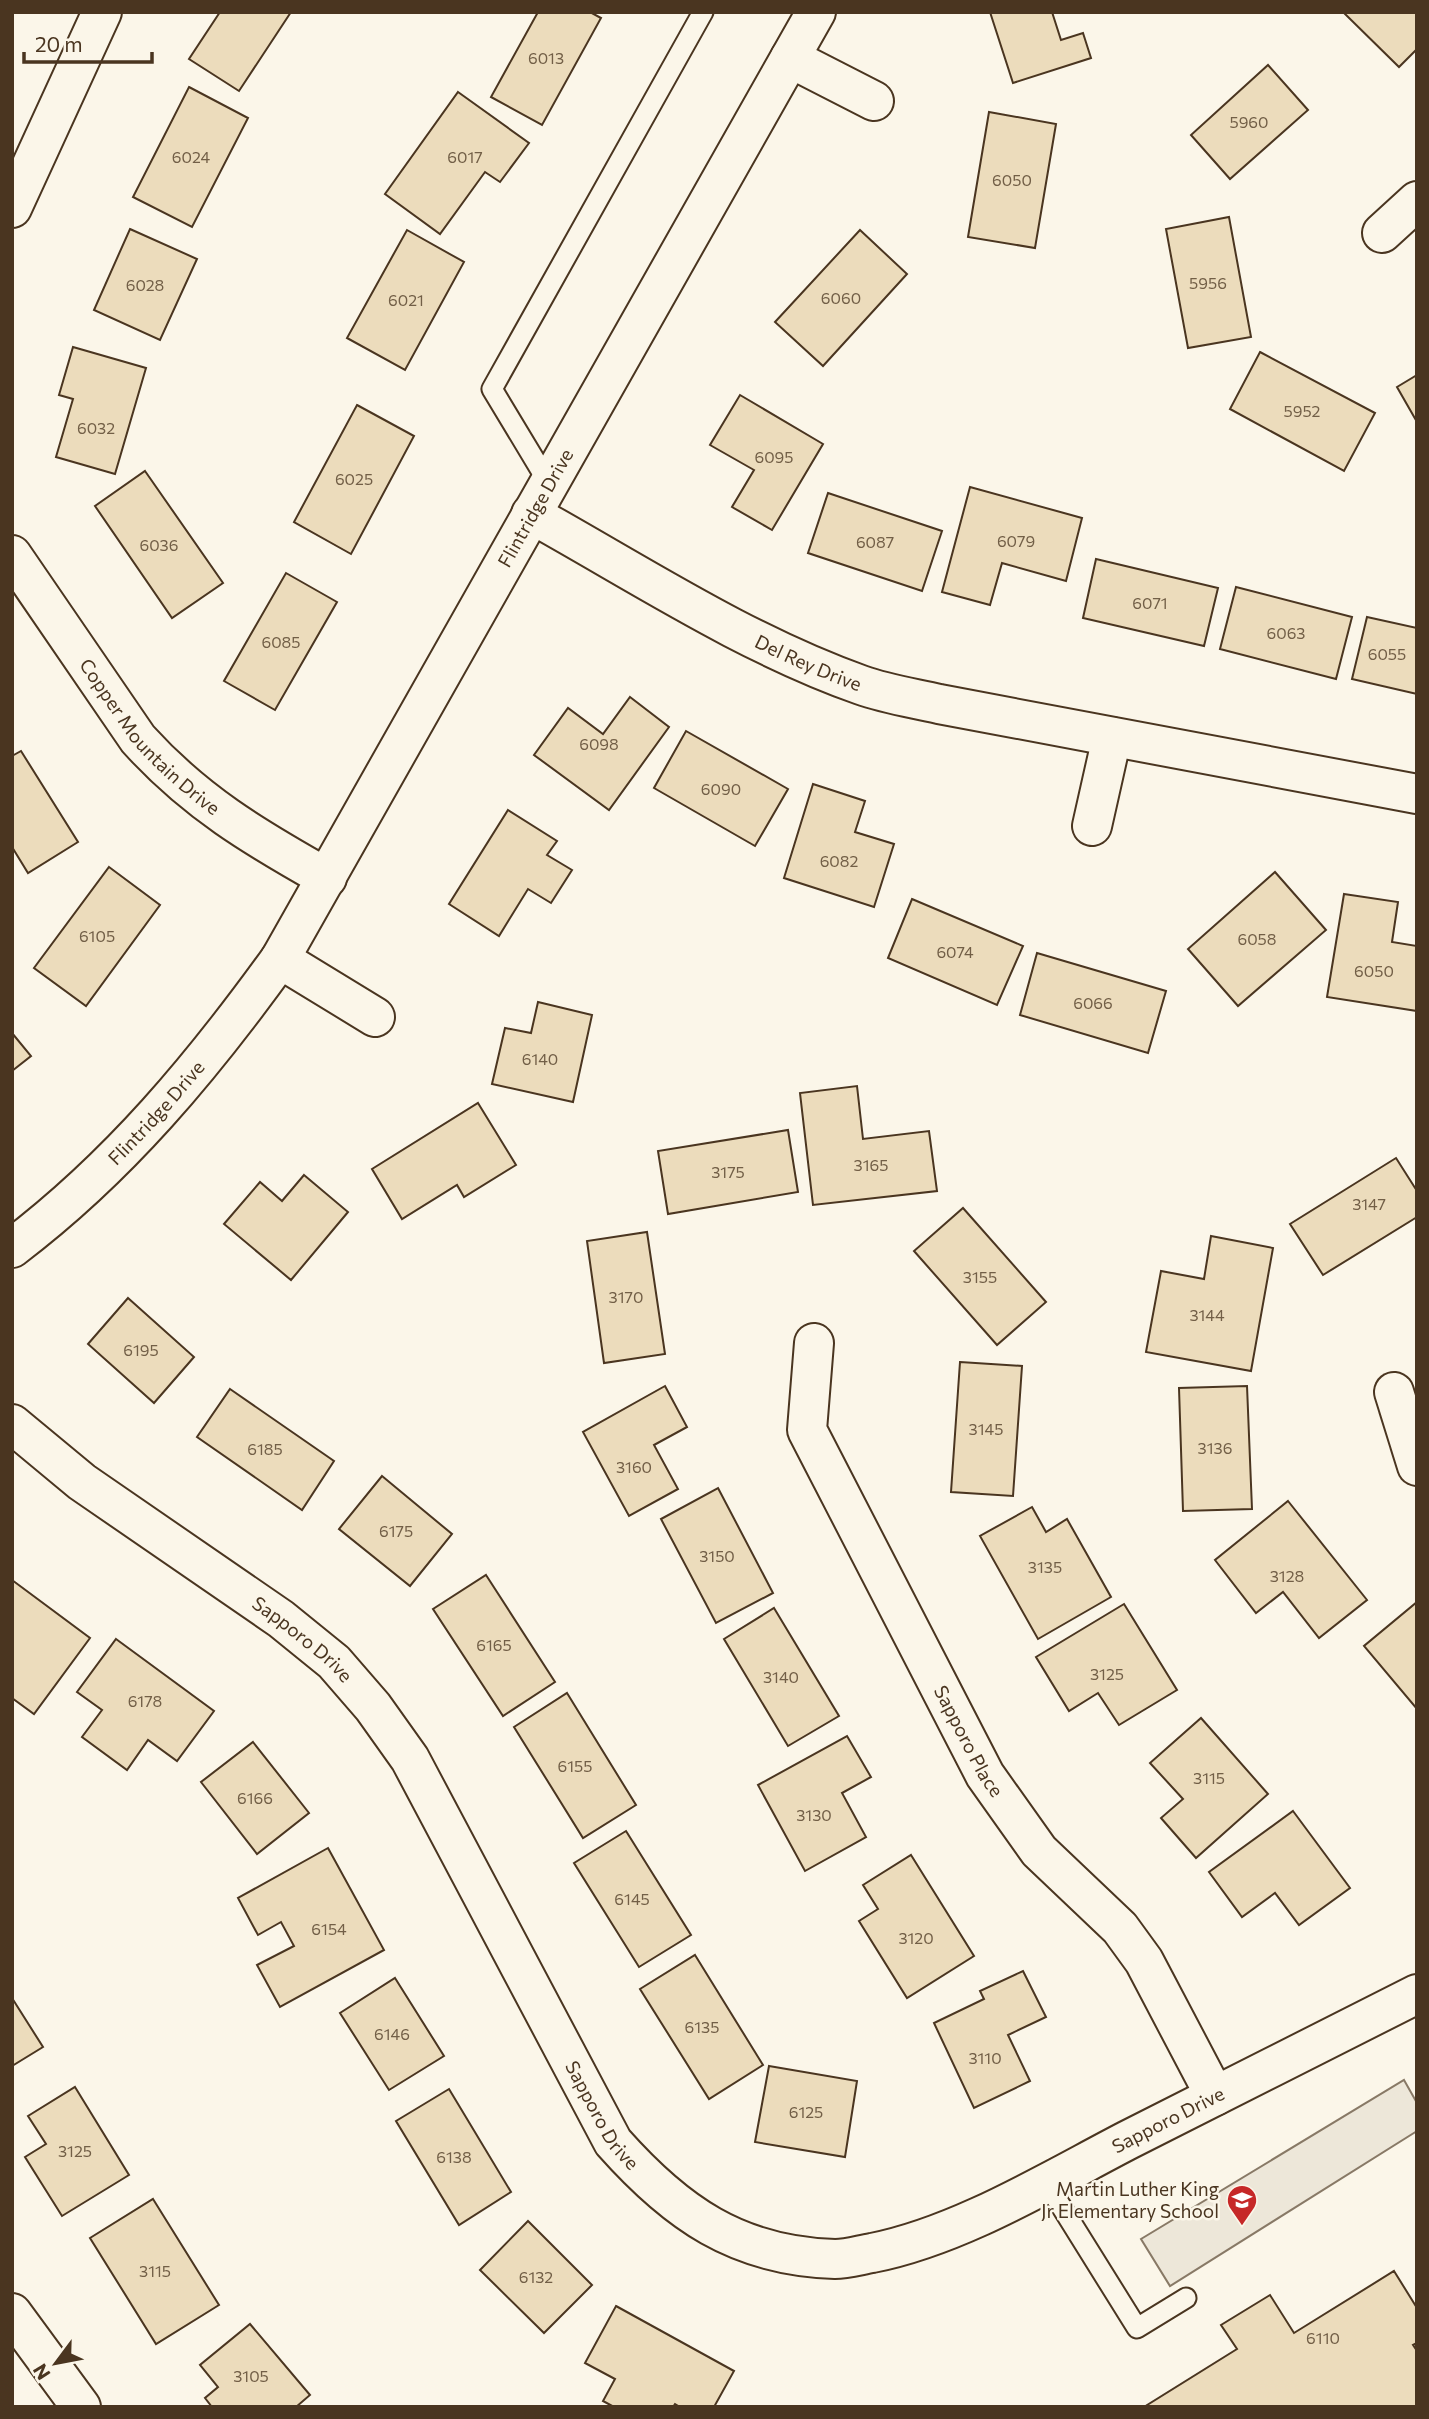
<svg xmlns="http://www.w3.org/2000/svg" width="1429" height="2419" viewBox="0 0 1429 2419" font-family="Commissioner,sans-serif">
<style>
.parking{fill:#ede7d9;stroke:#887966;stroke-width:2}
.building{fill:#ecdcbc;stroke:#4a3520;stroke-width:2}
.lines{fill:none;stroke-linecap:round;stroke-linejoin:round}
.lane-casing{stroke:#4a3520;stroke-width:23}
.street-casing{stroke:#4a3520;stroke-width:42}
.secondary-casing{stroke:#4a3520;stroke-width:42}
.lane{stroke:#fbf6e9;stroke-width:19}
.street{stroke:#fbf6e9;stroke-width:38}
.secondary{stroke:#fbf6e9;stroke-width:38}
.labels{text-anchor:middle;stroke-width:5;stroke-linejoin:round;paint-order:stroke}
.number-label{font-size:16px;fill:#725f47}
.street-label{font-size:19px;fill:#4a3520;stroke:#fbf6e9}
.poi-label{font-size:19px;fill:#4a3520;stroke:#fbf6e9;text-anchor:end}
</style>
<rect width="100%" height="100%" fill="#fbf6e9"/>
<!-- parking -->
<polygon class="parking" points="1404,2080 1417,2103 1417,2131 1170,2286 1141,2239"/>
<!-- building -->
<g class="building">
<polygon points="220,12 291,12 239,91 189,59"/>
<polygon points="538,12 590,12 601,18 542,125 491,97"/>
<polygon points="990,12 1052,12 1061,40 1083,33 1091,58 1013,83"/>
<polygon points="1343,12 1417,12 1417,49 1399,67"/>
<polygon points="1268,65 1308,110 1230,179 1191,135"/>
<polygon points="189,87 248,118 192,227 133,197"/>
<polygon points="458,92 529,143 500,182 485,172 440,234 385,194"/>
<polygon points="989,112 1056,124 1035,248 968,237"/>
<polygon points="1229,217 1251,337 1188,348 1166,229"/>
<polygon points="130,229 197,259 160,340 94,310"/>
<polygon points="407,230 464,262 405,370 347,338"/>
<polygon points="860,230 907,274 823,366 775,322"/>
<polygon points="73,347 146,368 115,474 56,457 73,399 59,395"/>
<polygon points="1260,352 1375,413 1344,471 1230,409"/>
<polygon points="1417,375 1417,422 1397,387"/>
<polygon points="740,395 823,444 772,530 732,507 754,470 710,445"/>
<polygon points="357,405 414,436 351,554 294,522"/>
<polygon points="145,471 223,583 172,618 95,506"/>
<polygon points="970,487 1082,518 1066,581 1002,563 990,605 942,592"/>
<polygon points="828,493 942,531 922,591 808,553"/>
<polygon points="1096,559 1218,588 1204,646 1083,618"/>
<polygon points="286,573 337,602 275,710 224,681"/>
<polygon points="1236,587 1352,617 1336,679 1220,649"/>
<polygon points="1367,617 1417,628 1417,694 1352,679"/>
<polygon points="630,697 669,727 609,810 534,755 568,708 603,734"/>
<polygon points="686,731 788,789 755,846 654,788"/>
<polygon points="21,751 78,842 28,873 12,847 12,756"/>
<polygon points="813,784 865,801 855,832 894,844 874,907 784,878"/>
<polygon points="508,810 557,841 547,855 572,870 551,903 528,889 499,936 449,904"/>
<polygon points="109,867 160,905 86,1006 34,968"/>
<polygon points="1275,872 1326,930 1238,1006 1188,949"/>
<polygon points="1344,894 1398,902 1392,942 1417,946 1417,1011 1327,997"/>
<polygon points="912,899 1023,946 997,1005 888,958"/>
<polygon points="1037,953 1166,991 1148,1053 1020,1015"/>
<polygon points="538,1002 592,1015 573,1102 492,1084 505,1028 531,1033"/>
<polygon points="12,1033 31,1056 12,1071"/>
<polygon points="857,1086 863,1139 929,1131 937,1191 813,1205 800,1093"/>
<polygon points="478,1103 516,1165 464,1197 457,1185 402,1219 372,1169"/>
<polygon points="788,1130 798,1192 668,1214 658,1151"/>
<polygon points="1396,1158 1417,1191 1417,1217 1323,1275 1290,1224"/>
<polygon points="304,1175 348,1212 291,1280 224,1224 260,1182 282,1201"/>
<polygon points="963,1208 1046,1302 997,1345 914,1251"/>
<polygon points="647,1232 665,1354 604,1363 587,1241"/>
<polygon points="1211,1236 1273,1248 1251,1371 1146,1352 1161,1271 1204,1279"/>
<polygon points="128,1298 194,1357 154,1403 88,1344"/>
<polygon points="960,1362 1022,1366 1013,1496 951,1492"/>
<polygon points="665,1386 687,1427 654,1445 678,1489 629,1516 583,1432"/>
<polygon points="1247,1386 1252,1509 1183,1511 1179,1388"/>
<polygon points="230,1389 334,1461 302,1510 197,1437"/>
<polygon points="382,1476 452,1534 410,1586 339,1529"/>
<polygon points="718,1488 773,1593 716,1623 661,1519"/>
<polygon points="1288,1501 1367,1600 1319,1638 1283,1592 1256,1613 1215,1560"/>
<polygon points="1032,1507 1046,1532 1067,1519 1111,1597 1038,1639 980,1536"/>
<polygon points="486,1575 555,1682 503,1716 433,1609"/>
<polygon points="12,1580 90,1638 34,1714 12,1698"/>
<polygon points="1417,1602 1417,1709 1364,1646"/>
<polygon points="1124,1604 1177,1690 1119,1725 1098,1693 1069,1711 1036,1657"/>
<polygon points="774,1608 839,1716 788,1746 724,1639"/>
<polygon points="116,1639 214,1711 177,1761 148,1740 127,1770 82,1737 102,1710 77,1692"/>
<polygon points="567,1693 636,1805 583,1838 514,1727"/>
<polygon points="1201,1718 1268,1794 1196,1858 1161,1818 1183,1799 1150,1763"/>
<polygon points="847,1736 871,1777 842,1793 866,1837 805,1871 758,1785"/>
<polygon points="253,1742 309,1813 257,1854 201,1782"/>
<polygon points="1293,1811 1350,1888 1299,1925 1275,1893 1242,1917 1209,1872"/>
<polygon points="626,1831 691,1935 639,1967 574,1863"/>
<polygon points="328,1848 384,1950 280,2007 257,1965 294,1946 281,1922 258,1935 238,1898"/>
<polygon points="911,1855 974,1956 907,1998 859,1921 878,1909 863,1885"/>
<polygon points="695,1955 763,2065 709,2099 640,1989"/>
<polygon points="1023,1971 1046,2017 1008,2035 1030,2081 974,2108 934,2023 984,1999 980,1991"/>
<polygon points="395,1978 444,2056 389,2090 340,2013"/>
<polygon points="12,1998 43,2047 12,2066"/>
<polygon points="769,2066 857,2081 845,2157 755,2142"/>
<polygon points="75,2087 129,2175 62,2216 25,2157 46,2144 28,2116"/>
<polygon points="449,2089 511,2192 459,2225 396,2121"/>
<polygon points="153,2199 219,2305 156,2344 90,2238"/>
<polygon points="528,2221 592,2285 544,2333 480,2270"/>
<polygon points="1394,2271 1417,2308 1417,2343 1413,2345 1417,2351 1417,2407 1144,2407 1237,2349 1221,2325 1270,2295 1294,2333"/>
<polygon points="616,2306 734,2371 714,2407 680,2407 675,2404 673,2407 614,2407 603,2401 615,2379 585,2363"/>
<polygon points="250,2324 310,2395 296,2407 212,2407 205,2398 218,2387 200,2365"/>
</g>
<g class="lines">
<!-- lane casing -->
<g class="lane-casing">
<g id="lane">
<polyline points="548,482 492,389 703,12"/>
<polyline points="1046,2182 1137,2328 1186,2298"/>
</g>
</g>
<!-- street casing -->
<g class="street-casing">
<g id="street">
<polyline points="790,58 874,101"/>
<polyline points="12,208 102,12"/>
<polyline points="1382,233 1417,201"/>
<path id="s1" d="M531,514c108,60 214,130 330,171 25,9 52,13 78,19l478,90"/>
<path id="s2" d="M12,555l126,184c57,63 116,98 189,139"/>
<polyline points="1092,826 1112,737"/>
<polyline points="280,959 375,1017"/>
<path id="s3" d="M814,1343l-7,87 178,345 54,76 81,77 24,33 71,135"/>
<polyline points="1394,1392 1417,1466"/>
<path id="s4" d="M12,1424l70,58 199,137 53,43 39,45 37,52 203,383c63,71 124,114 222,117 12,0 25,-4 37,-6 87,-17 177,-72 256,-113 96,-49 193,-97 289,-146"/>
<polyline points="12,2313 81,2407"/>
</g>
</g>
<!-- secondary casing -->
<g class="secondary-casing">
<g id="secondary">
<path id="s5" d="M12,1248c107,-81 190,-181 268,-289l536,-947"/>
</g>
</g>
<!-- lane -->
<use href="#lane" class="lane"/>
<!-- street -->
<use href="#street" class="street"/>
<!-- secondary -->
<use href="#secondary" class="secondary"/>
</g>
<!-- icons -->
<defs>
<g id="school-pin" transform="scale(1.575)"><path d="M0 17L-7.5 6A9.5 9.5 0 1 1 7.5 6Z" fill="#c62828" stroke="#fbf6e9"/><path d="M0-5L7-2L0 1L-7-2ZM-4 1L0 2.5L4 1V4Q0 6-4 4Z" fill="#fff"/></g>
</defs>
<g fill-rule="evenodd">
<use href="#school-pin" x="1242" y="2200"/>
</g>
<g class="labels">
<!-- number labels -->
<g class="number-label">
<text x="546" y="64">6013</text>
<text x="1249" y="128">5960</text>
<text x="191" y="163">6024</text>
<text x="465" y="163">6017</text>
<text x="1012" y="186">6050</text>
<text x="1208" y="289">5956</text>
<text x="145" y="291">6028</text>
<text x="841" y="304">6060</text>
<text x="406" y="306">6021</text>
<text x="1302" y="417">5952</text>
<text x="96" y="434">6032</text>
<text x="774" y="463">6095</text>
<text x="354" y="485">6025</text>
<text x="1016" y="547">6079</text>
<text x="875" y="548">6087</text>
<text x="159" y="551">6036</text>
<text x="1150" y="609">6071</text>
<text x="1286" y="639">6063</text>
<text x="281" y="648">6085</text>
<text x="1387" y="660">6055</text>
<text x="599" y="750">6098</text>
<text x="721" y="795">6090</text>
<text x="839" y="867">6082</text>
<text x="97" y="942">6105</text>
<text x="1257" y="945">6058</text>
<text x="955" y="958">6074</text>
<text x="1374" y="977">6050</text>
<text x="1093" y="1009">6066</text>
<text x="540" y="1065">6140</text>
<text x="871" y="1171">3165</text>
<text x="728" y="1178">3175</text>
<text x="1369" y="1210">3147</text>
<text x="980" y="1283">3155</text>
<text x="626" y="1303">3170</text>
<text x="1207" y="1321">3144</text>
<text x="141" y="1356">6195</text>
<text x="986" y="1435">3145</text>
<text x="1215" y="1454">3136</text>
<text x="265" y="1455">6185</text>
<text x="634" y="1473">3160</text>
<text x="396" y="1537">6175</text>
<text x="717" y="1562">3150</text>
<text x="1045" y="1573">3135</text>
<text x="1287" y="1582">3128</text>
<text x="494" y="1651">6165</text>
<text x="1107" y="1680">3125</text>
<text x="781" y="1683">3140</text>
<text x="145" y="1707">6178</text>
<text x="575" y="1772">6155</text>
<text x="1209" y="1784">3115</text>
<text x="255" y="1804">6166</text>
<text x="814" y="1821">3130</text>
<text x="632" y="1905">6145</text>
<text x="329" y="1935">6154</text>
<text x="916" y="1944">3120</text>
<text x="702" y="2033">6135</text>
<text x="392" y="2040">6146</text>
<text x="985" y="2064">3110</text>
<text x="806" y="2118">6125</text>
<text x="75" y="2157">3125</text>
<text x="454" y="2163">6138</text>
<text x="155" y="2277">3115</text>
<text x="536" y="2283">6132</text>
<text x="1323" y="2344">6110</text>
<text x="251" y="2382">3105</text>
</g>
<!-- street labels -->
<g class="street-label">
<text dy="7" stroke="none"><textPath href="#s5" startOffset="914">Flintridge Drive</textPath></text>
<text dy="7" stroke="none"><textPath href="#s1" startOffset="315">Del Rey Drive</textPath></text>
<text dy="7" stroke="none"><textPath href="#s2" startOffset="229">Copper Mountain Drive</textPath></text>
<text dy="7" stroke="none"><textPath href="#s5" startOffset="198">Flintridge Drive</textPath></text>
<text dy="7" stroke="none"><textPath href="#s4" startOffset="362">Sapporo Drive</textPath></text>
<text dy="7" stroke="none"><textPath href="#s3" startOffset="438">Sapporo Place</textPath></text>
<text dy="7" stroke="none"><textPath href="#s4" startOffset="929">Sapporo Drive</textPath></text>
<text dy="7" stroke="none"><textPath href="#s4" startOffset="1580">Sapporo Drive</textPath></text>
</g>
<!-- poi labels -->
<g class="poi-label">
<text x="1219" y="2196">Martin Luther King<tspan x="1219" dy="22">Jr Elementary School</tspan></text>
</g>
</g>
<!-- border -->
<rect width="1429" height="2419" fill="none" stroke="#4a3520" stroke-width="28"/>
<!-- north arrow -->
<g transform="translate(56 2363) rotate(238)" stroke="#fbf6e9" stroke-width="5" paint-order="stroke">
<path d="M0-5L12 26L0 18L-12 26Z" fill="#4a3520"/>
<text y="-10" font-size="19" font-weight="bold" text-anchor="middle" fill="#4a3520">N</text>
</g>
<!-- scale -->
<path d="M24 52v10h128v-10" fill="none" stroke="#4a3520" stroke-width="3.5"/>
<text x="35" y="52" font-size="21" fill="#4a3520" stroke="#fbf6e9" stroke-width="5" paint-order="stroke">20 m</text>
</svg>
